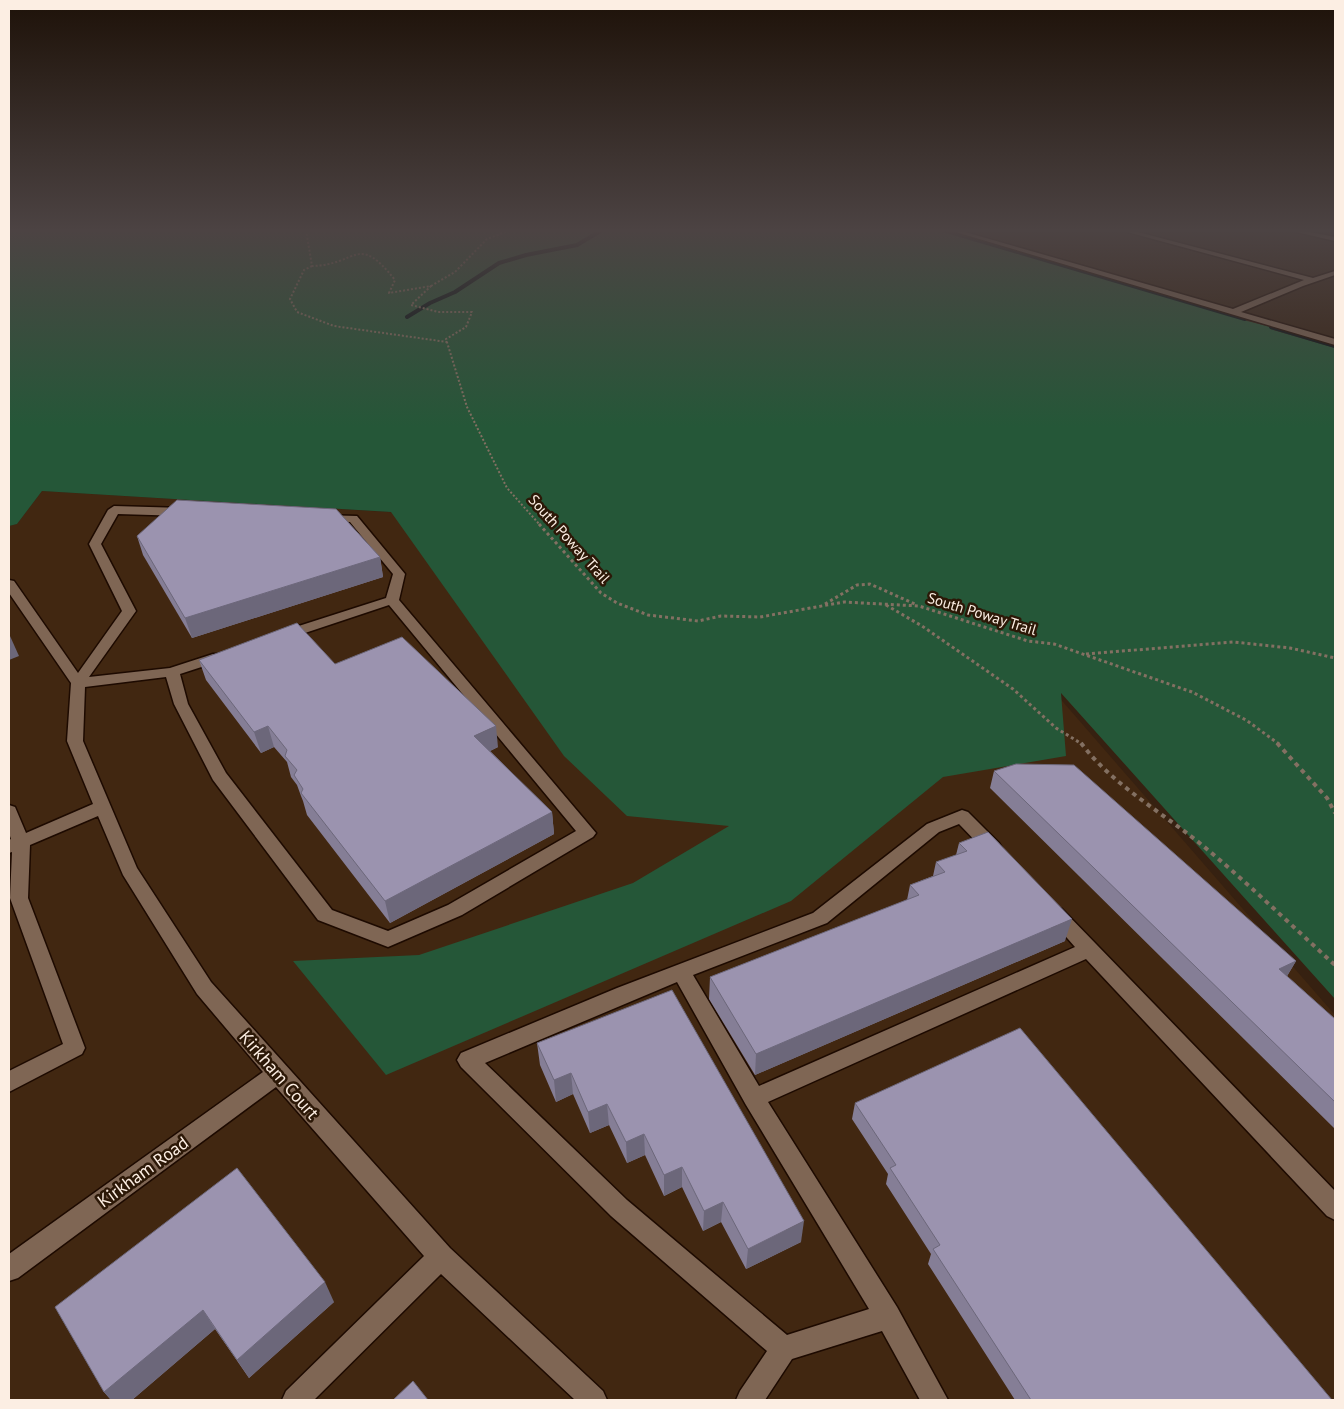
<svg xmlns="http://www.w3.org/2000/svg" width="1344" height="1409" viewBox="0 0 1344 1409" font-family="'PT Sans',sans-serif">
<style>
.built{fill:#412711}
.green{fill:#255738}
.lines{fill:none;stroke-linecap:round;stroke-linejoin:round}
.stream{stroke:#031014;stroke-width:4}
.minor-casing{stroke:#1d0a00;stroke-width:3}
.path-far2{stroke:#837062;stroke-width:2;stroke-dasharray:2 2;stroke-linecap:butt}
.path-far1{stroke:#837062;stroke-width:3;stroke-dasharray:3 3;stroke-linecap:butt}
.path{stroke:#837062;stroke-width:4;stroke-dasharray:4.5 4.5;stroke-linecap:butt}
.minor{fill:#7f6654;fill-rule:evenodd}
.wall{fill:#857e96}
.shaded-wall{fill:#6c677a}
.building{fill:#9b93af;stroke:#6c677a}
.labels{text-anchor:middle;stroke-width:5;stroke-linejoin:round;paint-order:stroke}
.street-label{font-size:15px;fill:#fceee3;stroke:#2c1807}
.near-street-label{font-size:18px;fill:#fceee3;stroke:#2c1807}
</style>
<rect width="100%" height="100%" fill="#362111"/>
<!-- built -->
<polygon class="built" points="42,491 520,520 1057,695 1335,1015 1335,1400 9,1400 9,526 17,524"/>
<!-- green -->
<polygon class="green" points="9,230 939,230 1247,321 1271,327 1270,329 1335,348 1335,999 1061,693 1066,756 943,777 791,901 386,1075 293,961 419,955 633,883 729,826 627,816 564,756 391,512 42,491 17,524 9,526"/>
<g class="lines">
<!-- stream -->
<g class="stream">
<polyline points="943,230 1245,319"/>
<polyline points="407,317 430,303 455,292 499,263 526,255 577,245 602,230"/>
<polyline points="1271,327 1335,346"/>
</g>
<!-- minor casing -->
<g class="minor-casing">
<g id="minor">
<polygon points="949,230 958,230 1233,309 1304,280 1120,230 1130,230 1313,278 1335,271 1335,275 1303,286 1241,312 1335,339 1335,345"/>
<polygon points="1288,230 1300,230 1335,237 1335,241"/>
<polygon points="114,506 184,508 190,512 184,516 118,514 101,544 136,611 89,677 170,668 213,654 223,654 225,657 223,660 180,674 188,704 226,773 332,910 388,931 448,905 576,831 389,605 290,638 280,638 278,635 280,632 386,598 393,574 350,522 321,521 321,515 357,516 405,574 399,600 596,833 593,837 462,915 388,947 318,920 213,780 174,704 166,677 85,687 83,741 137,868 211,982 450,1248 603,1391 607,1400 575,1400 441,1274 314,1400 282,1400 286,1391 424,1256 276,1087 18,1278 9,1281 9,1254 263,1072 197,994 123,875 98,816 30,845 28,898 85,1048 82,1054 9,1092 9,1071 63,1044 10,898 12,852 9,853 9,840 11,839 9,833 9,805 15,807 26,833 93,804 67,741 71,683 9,593 9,580 14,581 78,673 122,611 89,544 108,510"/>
<path d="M962,810l6,2 31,31 3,5 -3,5 -6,1 -6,-1 -28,-29 -20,8 -112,91 -134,52 66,111 316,-139 -29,-33 2,-5 7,-2 7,2 34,35 239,247v29l-8,-4 -241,-257 -318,143 129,205 51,93h-28l-38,-69 -90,28 -27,41h-29l4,-9 27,-40 -156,-135 -150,-149 -4,-7 4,-7 156,-65 196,-75 114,-89zM677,982l69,123 123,204 -82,26 -160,-135 -142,-137z"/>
</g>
</g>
<!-- path-far2 -->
<g class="path-far2">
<path d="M306,230l6,36c46,-1 45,-34 83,14l-6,13 42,-7 -20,19 27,7h34l-6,15 -20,12 21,68 40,81 33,37"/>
<polyline points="312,266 304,270 290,299 297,312 334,326 447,342"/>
<polyline points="431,286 455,272 487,239 511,230"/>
</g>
<!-- path-far1 -->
<g class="path-far1">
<polyline points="539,524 601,593 617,603 648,615 698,621 721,616 760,617 844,602 919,606 1028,641 1054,644 1192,692 1246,720 1279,744"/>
<polyline points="825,604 857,585 870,584 917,605"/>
<polyline points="886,605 922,626 1013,689 1056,728 1082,744"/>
<polyline points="1086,654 1234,642 1290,648 1335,658"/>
</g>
<!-- path -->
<g class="path">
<path d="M1081,743c33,44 86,72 127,107 44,37 85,77 127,115"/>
<polyline points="1277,743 1327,798 1335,813"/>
</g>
<!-- minor -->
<use href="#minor" class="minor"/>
</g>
<!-- wall -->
<g class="wall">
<polygon points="137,536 380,557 383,577 192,638 143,555"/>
<polygon points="199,660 335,664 498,747 490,751 552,812 554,834 390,923 307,815 303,801 301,796 297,785 291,777 287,762 274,747 261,753 206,680"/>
<polygon points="994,771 1296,961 1287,976 1335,1019 1335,1129 990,788"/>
<polygon points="959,843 1065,941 755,1075 709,999 710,977 907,900 910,885 933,876 936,862 956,855"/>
<polygon points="537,1043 801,1242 746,1269 721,1222 703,1231 682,1187 664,1196 645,1155 627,1163 609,1125 590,1133 573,1094 556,1102 540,1065"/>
<polygon points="855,1103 1332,1400 1015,1400 928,1264 931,1254 886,1184 888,1174 852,1119"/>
<polygon points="334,1302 249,1378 215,1329 132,1400 111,1400 104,1392 55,1307"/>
</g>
<!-- shaded-wall -->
<g class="shaded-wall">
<polygon points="380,557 383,577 192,638 185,618"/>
<polygon points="9,636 10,636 19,656 9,660"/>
<polygon points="268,726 274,747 261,753 254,732"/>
<polygon points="496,726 498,747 478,757 474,736"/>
<polygon points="552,812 554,834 390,923 385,901"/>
<polygon points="1072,919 1065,941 755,1075 756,1054"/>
<polygon points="1296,961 1286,978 1279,969"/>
<polygon points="571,1073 573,1094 556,1102 554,1080"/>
<polygon points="607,1104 609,1125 590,1133 588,1112"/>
<polygon points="644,1134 645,1155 627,1163 626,1142"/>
<polygon points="682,1167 682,1187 664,1196 664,1175"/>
<polygon points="723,1202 721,1222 703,1231 704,1211"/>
<polygon points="804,1221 801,1242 746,1269 748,1249"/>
<polygon points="325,1282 334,1302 249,1378 237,1360"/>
<polygon points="203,1310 215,1329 132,1400 111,1400 104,1392"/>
</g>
<!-- building -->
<g class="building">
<polygon points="177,500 336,509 380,557 185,618 137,536"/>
<polygon points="297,623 335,664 402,637 496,726 474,736 552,812 385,901 301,793 303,789 294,775 297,770 285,756 287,750 268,726 254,732 199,660"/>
<polygon points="1016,764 1074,765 1296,961 1279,969 1335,1019 1335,1102 994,771"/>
<polygon points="988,832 1072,919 756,1054 710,977 919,895 910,885 945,872 936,862 967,851 959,843"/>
<polygon points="672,990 804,1221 748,1249 723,1202 704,1211 682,1167 664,1175 644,1134 626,1142 607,1104 588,1112 571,1073 554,1080 537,1043"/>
<polygon points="1020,1028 1332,1400 1031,1400 933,1249 940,1245 890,1168 896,1165 855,1103"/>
<polygon points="237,1168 325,1282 237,1360 203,1310 104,1392 55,1307"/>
<polygon points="413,1381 428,1400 393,1400"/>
</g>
<!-- sky -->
<linearGradient id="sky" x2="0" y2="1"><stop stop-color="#1e1209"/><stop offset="0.54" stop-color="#4c4343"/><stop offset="1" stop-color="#4c4343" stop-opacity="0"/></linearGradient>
<rect width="1344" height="427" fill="url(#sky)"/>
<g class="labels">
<!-- street labels -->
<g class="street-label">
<text transform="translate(569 539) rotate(48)" y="5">South Poway Trail</text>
<text transform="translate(982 614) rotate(17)" y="5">South Poway Trail</text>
</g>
<!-- near-street labels -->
<g class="near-street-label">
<text transform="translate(279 1075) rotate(49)" y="6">Kirkham Court</text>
<text transform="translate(143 1172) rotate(-36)" y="6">Kirkham Road</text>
</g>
</g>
<!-- border -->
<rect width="1344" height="1409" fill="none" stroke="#fceee3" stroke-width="20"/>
</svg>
